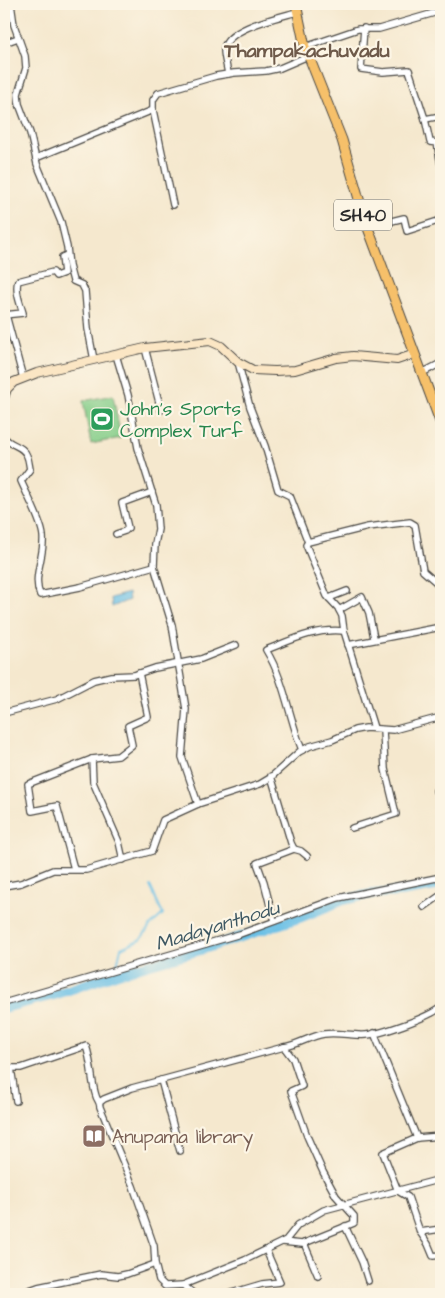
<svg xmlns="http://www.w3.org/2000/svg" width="445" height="1298" viewBox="0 0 445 1298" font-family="'Architects Daughter',sans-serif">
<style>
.green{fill:#86ce8a;stroke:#587c5a}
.water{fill:#6ac0e6;stroke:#4a7688}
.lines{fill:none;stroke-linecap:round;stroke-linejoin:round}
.stream{stroke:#6ac0e6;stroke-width:2}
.river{stroke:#6ac0e6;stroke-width:10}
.street-casing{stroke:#494743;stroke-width:8}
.secondary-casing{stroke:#494743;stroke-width:10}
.primary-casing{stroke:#494743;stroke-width:11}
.street{stroke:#fff;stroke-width:5.5}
.secondary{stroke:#fbe6c4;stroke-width:8}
.primary{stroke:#f6c06b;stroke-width:9}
.labels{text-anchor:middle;stroke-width:4.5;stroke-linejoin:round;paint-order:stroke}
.shield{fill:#fcf5e5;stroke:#6a6863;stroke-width:1}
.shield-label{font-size:18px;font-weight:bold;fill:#2b2b2b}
.leisure-label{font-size:19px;fill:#27864d;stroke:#fcf5e5;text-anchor:start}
.education-label{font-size:19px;fill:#785e54;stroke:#fcf5e5;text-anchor:start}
.neighbourhood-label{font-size:20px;font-weight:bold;fill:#6e5a4a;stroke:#fcf5e5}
.water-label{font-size:20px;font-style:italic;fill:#3e5863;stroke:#fcf5e5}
</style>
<rect width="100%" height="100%" fill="#fcf5e5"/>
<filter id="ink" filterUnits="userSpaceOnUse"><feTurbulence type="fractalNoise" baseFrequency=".02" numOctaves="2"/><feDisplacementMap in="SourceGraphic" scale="10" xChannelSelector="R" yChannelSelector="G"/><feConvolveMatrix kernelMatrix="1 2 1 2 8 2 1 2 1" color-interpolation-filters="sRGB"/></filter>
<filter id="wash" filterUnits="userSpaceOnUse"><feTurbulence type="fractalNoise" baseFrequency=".0096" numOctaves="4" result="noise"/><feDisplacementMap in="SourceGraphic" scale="20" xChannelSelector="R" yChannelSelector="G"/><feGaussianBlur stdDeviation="1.12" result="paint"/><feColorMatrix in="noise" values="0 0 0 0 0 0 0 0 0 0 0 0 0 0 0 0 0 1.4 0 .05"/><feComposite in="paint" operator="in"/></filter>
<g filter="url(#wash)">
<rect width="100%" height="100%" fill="#f5e8ce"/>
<!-- green -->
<polygon class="green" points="113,395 121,438 91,444 83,401"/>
<!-- water -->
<polygon class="water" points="128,593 129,600 112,607 111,598"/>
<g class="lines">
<!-- stream -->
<polyline class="stream" points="115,974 121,948 141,939 150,926 163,914 150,886"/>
<!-- river -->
<polyline class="river" points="4,1008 54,995 118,973 197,951 299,918 343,900 371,894 401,892 441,885"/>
</g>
</g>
<g filter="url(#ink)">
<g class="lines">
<!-- street casing -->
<g class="street-casing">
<g id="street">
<polyline points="11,4 14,25 25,56 26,68 18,94 19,104 30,133 37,164 61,222 67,247 69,266 73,281 82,285 85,291 88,329 94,360"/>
<polyline points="364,28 361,69 383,72 409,70 425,119 441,116"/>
<polyline points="4,43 18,38"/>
<polyline points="305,47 358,29 379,29 441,11"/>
<path d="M228,74c-1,-8 -4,-16 -4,-24 1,-22 56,-33 73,-38"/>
<polyline points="153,110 173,205"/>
<polyline points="425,119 430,142 437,143 441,165"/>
<polyline points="36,158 153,110 153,100 158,93 216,76 234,73 266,71 280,68 308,56"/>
<polyline points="367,227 404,218 407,231 441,220"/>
<path d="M4,315l19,-2c-3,-10 -8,-22 -5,-32l35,-9 3,4 8,-3 -2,-16 5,-2"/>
<polyline points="6,315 23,378"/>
<polyline points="145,348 161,410"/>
<polyline points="238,362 250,407 265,446 278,490 290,496 308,542"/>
<polyline points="422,373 441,363"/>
<path d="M4,437c6,9 19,8 23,19 2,4 2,9 3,13l-9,12c6,14 21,41 22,55 2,20 -11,40 -3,59l40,-8 74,-21"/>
<polyline points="116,534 125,531 128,528 122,503 152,492"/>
<polyline points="329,598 347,591"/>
<polyline points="339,610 362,597 369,613 374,638"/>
<polyline points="348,645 441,627"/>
<polyline points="4,713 57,699 94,680 111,676 134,675 155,668 201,659 236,645"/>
<polyline points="374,728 344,631 342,616 338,608 327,596 306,545 308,542 368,527 410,522 415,525 423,571 437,583 440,591 439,599 441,607"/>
<path d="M302,750c-13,-32 -17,-69 -36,-100 26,-10 49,-22 78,-19"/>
<polyline points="92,759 93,782 119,842 123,860"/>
<polyline points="271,776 291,843 294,849 301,851 307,856"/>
<polyline points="436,791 441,790"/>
<polyline points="198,804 260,784 270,778 299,752 310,746 332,740 355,730 366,728 393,730 441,717"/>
<polyline points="352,828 396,814 385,769 383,730"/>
<polyline points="74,869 57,806 32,811 28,784 92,759 118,756 132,745 128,726 148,717 139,673"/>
<polyline points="4,886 21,883 53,870 86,870 152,851 163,820 198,804 182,757 186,709 172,625 154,566 155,544 158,529 156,505 138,448 128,395 116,355"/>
<polyline points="424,907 441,895"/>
<polyline points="274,921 264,882 257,863 294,849"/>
<polyline points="4,1003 240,934 338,898 441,877"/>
<polyline points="374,1033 417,1138 441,1136"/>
<path d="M4,1068h17l65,-22c6,16 5,36 10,50 1,4 4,6 4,11l33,79 21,60 1,18 4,16 6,6 18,-1 11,9"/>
<polyline points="11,1068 16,1101"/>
<polyline points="161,1080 180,1151"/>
<path d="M100,1102l4,-3 28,-11 152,-41c14,-2 26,-11 40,-13 14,-2 28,2 42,1 15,-1 64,-18 75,-28"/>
<polyline points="417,1138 383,1153 398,1191 408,1197 420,1232 441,1229"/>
<polyline points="345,1226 362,1262 368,1281"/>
<polyline points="420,1232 428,1244 433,1256 441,1255"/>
<polyline points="283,1242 302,1244 354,1223 354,1216 336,1196 323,1172 307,1136 291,1091 302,1086 293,1059 284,1047"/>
<polyline points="304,1243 318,1276"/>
<polyline points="183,1285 245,1260 286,1240 298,1225 324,1210 441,1179"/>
<polyline points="18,1294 38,1287 101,1274 118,1276 127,1274 155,1264"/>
<polyline points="228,1294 262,1284 280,1282 266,1250"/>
</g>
</g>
<!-- secondary casing -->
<g class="secondary-casing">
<polyline id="secondary" points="4,398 7,389 14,382 37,373 145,348 210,341 221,346 238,362 253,370 275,371 295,370 336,358 353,356 397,360 415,354"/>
</g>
<!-- primary casing -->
<g class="primary-casing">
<polyline id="primary" points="296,4 305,47 342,140 365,220 441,424"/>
</g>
<!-- street -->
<use href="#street" class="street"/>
<!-- secondary -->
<use href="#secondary" class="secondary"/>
<!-- primary -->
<use href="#primary" class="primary"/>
</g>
</g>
<!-- icons -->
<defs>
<g id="stadium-square" transform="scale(1.25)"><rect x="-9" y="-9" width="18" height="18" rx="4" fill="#2e9e5b" stroke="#fcf5e5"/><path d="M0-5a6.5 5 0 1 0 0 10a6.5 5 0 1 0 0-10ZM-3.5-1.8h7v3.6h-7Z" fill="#fff"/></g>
<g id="library-square" transform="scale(1.25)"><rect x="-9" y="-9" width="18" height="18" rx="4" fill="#8d6e63" stroke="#fcf5e5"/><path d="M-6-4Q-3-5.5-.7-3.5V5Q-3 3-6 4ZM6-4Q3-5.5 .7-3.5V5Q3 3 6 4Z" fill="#fff"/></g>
</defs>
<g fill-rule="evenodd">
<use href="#stadium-square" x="102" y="419"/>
<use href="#library-square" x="94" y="1136"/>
</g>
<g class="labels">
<!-- shield labels -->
<rect class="shield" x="334" y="199.5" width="58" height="31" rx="4"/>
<g class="shield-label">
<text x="363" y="221">SH40</text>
</g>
<!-- leisure labels -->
<g class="leisure-label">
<text x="120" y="415">John's Sports<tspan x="120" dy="22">Complex Turf</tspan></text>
</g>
<!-- education labels -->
<g class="education-label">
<text x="112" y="1143">Anupama library</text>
</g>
<!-- neighbourhood labels -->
<g class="neighbourhood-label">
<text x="307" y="57">Thampakachuvadu</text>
</g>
<!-- water labels -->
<g class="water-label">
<text transform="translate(217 925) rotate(-17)" y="7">Madayanthodu</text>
</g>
</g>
<!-- margin -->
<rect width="445" height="1298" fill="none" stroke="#fcf5e5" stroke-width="20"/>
</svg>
